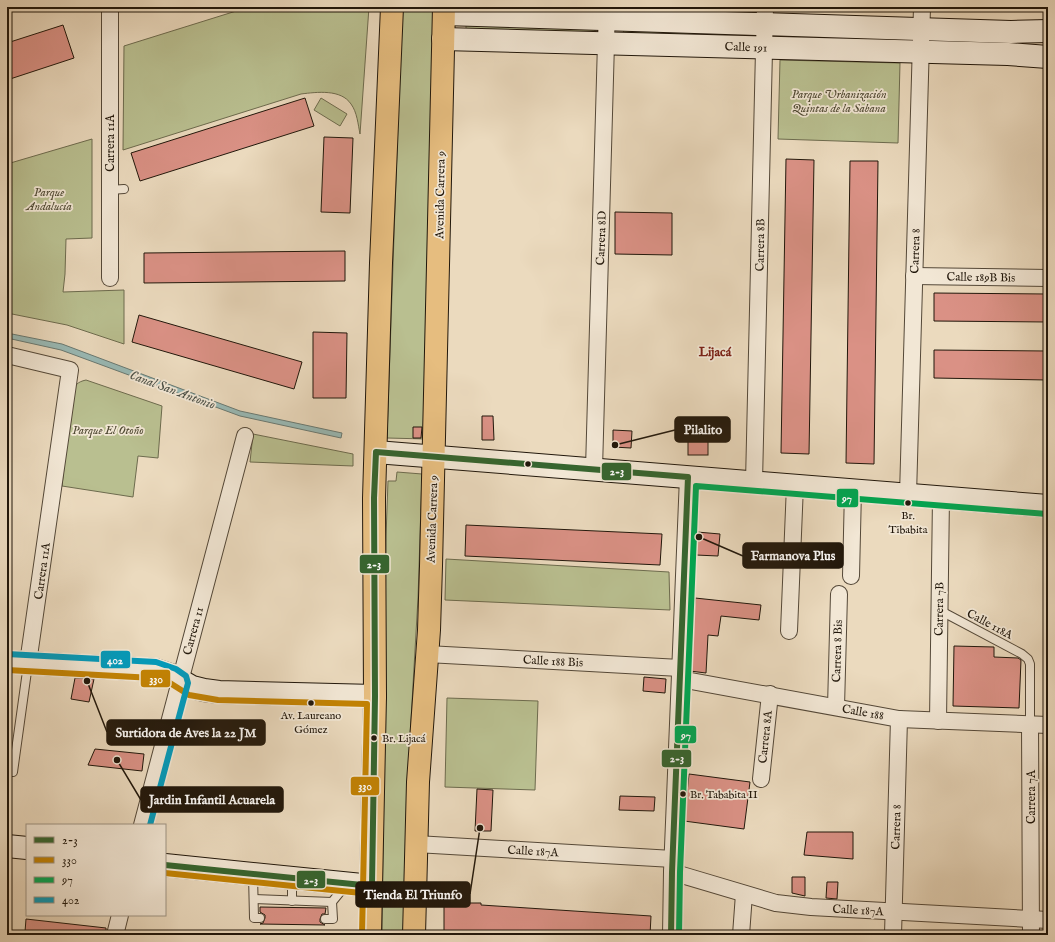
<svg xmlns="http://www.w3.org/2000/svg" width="1055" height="942" viewBox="0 0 1055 942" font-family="'IM FELL English',serif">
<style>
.green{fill:#b9bf90;stroke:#6d6b4e}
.water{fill:#99bab6;stroke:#697972}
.building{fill:#da9185;stroke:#21170b}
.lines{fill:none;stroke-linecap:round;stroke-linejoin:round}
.lane-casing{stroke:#544838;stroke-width:10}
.street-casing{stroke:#544838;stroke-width:18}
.secondary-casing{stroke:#21170b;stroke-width:24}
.primary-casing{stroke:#21170b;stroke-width:24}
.lane{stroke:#f2e7d5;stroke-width:8}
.street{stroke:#f2e7d5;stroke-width:16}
.secondary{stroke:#f2e7d5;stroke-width:22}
.primary{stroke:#e6bd7f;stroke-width:22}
.bus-1-casing{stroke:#f2e7d5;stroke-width:9}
.bus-2-casing{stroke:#f2e7d5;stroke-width:9}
.bus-3-casing{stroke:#f2e7d5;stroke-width:9}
.bus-4-casing{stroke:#f2e7d5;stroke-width:9}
.bus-1{stroke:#36652f;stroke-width:6}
.bus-2{stroke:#c28203;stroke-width:6}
.bus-3{stroke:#00a651;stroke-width:6}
.bus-4{stroke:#039aba;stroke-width:6}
.bus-dot{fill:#21170b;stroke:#f2e7d5;stroke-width:1.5}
.labels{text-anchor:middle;stroke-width:3.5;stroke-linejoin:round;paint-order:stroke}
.bus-label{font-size:11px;fill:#21170b;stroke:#f2e7d5}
.street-label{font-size:12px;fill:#21170b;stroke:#f2e7d5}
.park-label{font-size:12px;font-style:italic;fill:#4f4933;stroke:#f2e7d5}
.neighbourhood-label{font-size:13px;font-weight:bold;fill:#7a1f14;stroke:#f2e7d5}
.water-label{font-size:13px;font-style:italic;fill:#4b5047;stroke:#f2e7d5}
.leader{fill:none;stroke:#21170b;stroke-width:1.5}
.callout-dot{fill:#21170b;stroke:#f2e7d5;stroke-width:1.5}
.callout{fill:#21170b;stroke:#21170b;stroke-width:1.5}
.callout-label{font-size:13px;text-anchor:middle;font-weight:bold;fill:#fff}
.line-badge{stroke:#f2e7d5;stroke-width:1.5}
.badge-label{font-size:11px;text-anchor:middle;font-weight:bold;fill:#fff}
</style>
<rect width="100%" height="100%" fill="#ebdabe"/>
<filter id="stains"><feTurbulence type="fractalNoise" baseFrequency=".005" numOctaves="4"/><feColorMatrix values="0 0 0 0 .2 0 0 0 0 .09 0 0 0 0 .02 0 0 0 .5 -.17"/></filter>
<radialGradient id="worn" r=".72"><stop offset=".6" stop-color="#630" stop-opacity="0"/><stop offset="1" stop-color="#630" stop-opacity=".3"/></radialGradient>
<!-- green -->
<g class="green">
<path d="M249,7h120l-9,127c-2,-10 -3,-22 -9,-30 -10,-15 -34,-12 -50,-10l-178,56 1,-104z"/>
<polygon points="402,7 435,7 426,439 387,438"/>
<polygon points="844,7 902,7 895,9"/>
<polygon points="466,25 594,29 596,32 596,33 466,29"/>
<polygon points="622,30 753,35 753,36 625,33"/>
<polygon points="780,60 900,63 898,143 778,139"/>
<polygon points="321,98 347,114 340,126 314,110"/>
<polygon points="92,139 92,238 66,239 65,274 63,292 124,290 124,344 67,325 7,313 7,164"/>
<path d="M86,380l76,26 -4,52 -20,-2 -5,41 -71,-11 10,-93c3,-8 5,-11 14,-13z"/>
<polygon points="253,434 353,454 353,466 250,462"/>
<polygon points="397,472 422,474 418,598 410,737 406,935 382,935 386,537 388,481 396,481"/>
<polygon points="446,559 669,572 670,610 445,600"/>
<polygon points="447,698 538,701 535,790 445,787"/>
</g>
<!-- water -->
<polygon class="water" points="7,333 62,344 240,411 342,433 341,438 240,416 61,350 7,338"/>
<!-- building -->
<g class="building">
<polygon points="63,25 74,58 7,80 7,43"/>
<polygon points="305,98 314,126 140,181 131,153"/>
<polygon points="324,137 353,138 350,213 321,212"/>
<polygon points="786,159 814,160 809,454 781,453"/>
<polygon points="850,161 878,161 874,464 846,463"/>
<polygon points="615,212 672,213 672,255 615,254"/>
<polygon points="345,251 345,281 144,283 144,253"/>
<polygon points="934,293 1047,294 1047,322 934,321"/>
<polygon points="139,315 302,362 294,389 132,342"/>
<polygon points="313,332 347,333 346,398 313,398"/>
<polygon points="934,350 1047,351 1047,380 934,378"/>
<polygon points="482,416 493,416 494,440 482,440"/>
<polygon points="413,427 422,427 421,438 413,438"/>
<rect x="688" y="427" width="20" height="28"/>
<polygon points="613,430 632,431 631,448 613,447"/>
<polygon points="466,525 662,534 660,565 465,556"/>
<polygon points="697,532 720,534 718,556 696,555"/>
<polygon points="695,598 761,605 759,620 721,616 718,636 708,635 706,673 690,671"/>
<polygon points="954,646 994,647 994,657 1018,658 1021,660 1019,708 953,706"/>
<polygon points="644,677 666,679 665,693 643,691"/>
<polygon points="75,678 94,679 89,702 71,699"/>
<polygon points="95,749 144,754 142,771 88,765"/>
<polygon points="689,774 750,782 744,829 684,821"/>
<polygon points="477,789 493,790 491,831 475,831"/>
<polygon points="620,796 655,797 654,811 619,810"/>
<polygon points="807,832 853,832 853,859 804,855"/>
<polygon points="792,877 805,877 805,896 792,893"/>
<polygon points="827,882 838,882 837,899 826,898"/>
<polygon points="444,903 481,903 481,905 651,916 650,935 444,935"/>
<polygon points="260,907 326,908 325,914 322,914 320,919 320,922 325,925 260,924 263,923 265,918 265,915 260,912"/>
<polygon points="26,919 106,928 106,935 42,935 25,932"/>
</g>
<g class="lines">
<!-- lane casing -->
<g class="lane-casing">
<g id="lane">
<polyline points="110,190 124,189"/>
<polyline points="939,610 1022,654 1028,659 1030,664 1030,724"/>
<polyline points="13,772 28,664"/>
<polyline points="253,875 254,918 260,918"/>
<polyline points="254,899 332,902"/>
<polyline points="292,901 292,879"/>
<polyline points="325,919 333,919 332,902 345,886"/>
</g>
</g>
<!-- street casing -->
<g class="street-casing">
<g id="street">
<polyline points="110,7 110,278"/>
<polyline points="914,276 1048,278"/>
<polyline points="7,355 70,370 28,663"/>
<polyline points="594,469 607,7"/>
<polyline points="754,482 765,7"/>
<polyline points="908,495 922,7"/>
<polyline points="851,576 853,490"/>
<polyline points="789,631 795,485"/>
<polyline points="427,654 680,668"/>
<polyline points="680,679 899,719 1048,725"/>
<polyline points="836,707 839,594"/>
<polyline points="938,721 941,497"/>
<polyline points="1030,724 1031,935"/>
<polyline points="761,779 770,694"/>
<polyline points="142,825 245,436"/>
<polyline points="416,844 673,859"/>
<polyline points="672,872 776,903 811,907 1048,920"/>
<polyline points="115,935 120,915"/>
<polyline points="671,935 672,872 688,477"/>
<polyline points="741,935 744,894"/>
<polyline points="893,935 899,719"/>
</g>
</g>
<!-- secondary casing -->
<g class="secondary-casing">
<g id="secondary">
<polyline points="444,14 1011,32 1048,31"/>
<polyline points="443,39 1008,54 1048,57"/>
<polyline points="376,452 1048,506"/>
<polyline points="7,662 155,670 173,676 192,687 204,690 219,692 375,696"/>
<polyline points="7,846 27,848"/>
<polyline points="165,865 372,886"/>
</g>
</g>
<!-- primary casing -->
<g class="primary-casing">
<g id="primary">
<polyline points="370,935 375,696 374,498 381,263 392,7"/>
<polyline points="414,935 418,782 429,630 431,566 444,7"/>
</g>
</g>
<!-- lane -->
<use href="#lane" class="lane"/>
<!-- street -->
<use href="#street" class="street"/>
<!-- secondary -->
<use href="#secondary" class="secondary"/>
<!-- primary -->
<use href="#primary" class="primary"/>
<!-- bus-1 casing -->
<g class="bus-1-casing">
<polyline id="bus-1" points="165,865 372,886 375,696 374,498 376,452 688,477 672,872 671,935"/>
</g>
<!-- bus-2 casing -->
<g class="bus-2-casing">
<g id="bus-2">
<polyline points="7,670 153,678 170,683 189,695 218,700 367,704 362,935"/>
<polyline points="165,873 371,894"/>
</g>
</g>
<!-- bus-3 casing -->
<g class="bus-3-casing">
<polyline id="bus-3" points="679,935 680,872 696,486 1047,514"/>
</g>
<!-- bus-4 casing -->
<g class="bus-4-casing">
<polyline id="bus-4" points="7,654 156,662 176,669 186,676 188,683 150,825"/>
</g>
<!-- bus-1 -->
<use href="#bus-1" class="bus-1"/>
<!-- bus-2 -->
<use href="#bus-2" class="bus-2"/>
<!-- bus-3 -->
<use href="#bus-3" class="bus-3"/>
<!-- bus-4 -->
<use href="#bus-4" class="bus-4"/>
</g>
<!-- markers -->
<g class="bus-dot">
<circle cx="528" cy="464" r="3.5"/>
<circle cx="908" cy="503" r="3.5"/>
<circle cx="311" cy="703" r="3.5"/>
<circle cx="374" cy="738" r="3.5"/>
<circle cx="683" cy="794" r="3.5"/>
</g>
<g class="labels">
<!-- bus labels -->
<g class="bus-label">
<text x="908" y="519">Br.<tspan x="908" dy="14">Tibabita</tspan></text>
<text x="311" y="719">Av. Laureano<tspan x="311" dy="14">Gómez</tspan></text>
<text x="382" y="742" text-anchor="start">Br. Lijacá</text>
<text x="690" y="798" text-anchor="start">Br. Tababita II</text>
</g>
<!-- street labels -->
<g class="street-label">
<text transform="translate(746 47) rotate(2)" y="4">Calle 191</text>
<text transform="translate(110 143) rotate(-90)" y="4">Carrera 11A</text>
<text transform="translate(440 195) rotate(-89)" y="4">Avenida Carrera 9</text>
<text transform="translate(601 238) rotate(-88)" y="4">Carrera 8D</text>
<text transform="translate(760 245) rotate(-89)" y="4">Carrera 8B</text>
<text transform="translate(915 251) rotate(-88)" y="4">Carrera 8</text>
<text transform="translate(981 277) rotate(1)" y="4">Calle 189B Bis</text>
<text transform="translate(432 519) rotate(-88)" y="4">Avenida Carrera 9</text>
<text transform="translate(42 571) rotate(-82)" y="4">Carrera 11A</text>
<text transform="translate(939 609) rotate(-89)" y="4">Carrera 7B</text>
<text transform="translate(990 624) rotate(28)" y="4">Calle 118A</text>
<text transform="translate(193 631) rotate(-75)" y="4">Carrera 11</text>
<text transform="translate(837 651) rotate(-88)" y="4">Carrera 8 Bis</text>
<text transform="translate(553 661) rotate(3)" y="4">Calle 188 Bis</text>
<text transform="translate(863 712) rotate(10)" y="4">Calle 188</text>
<text transform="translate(765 737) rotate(-84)" y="4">Carrera 8A</text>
<text transform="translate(1031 797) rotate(-90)" y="4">Carrera 7A</text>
<text transform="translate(896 827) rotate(-88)" y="4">Carrera 8</text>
<text transform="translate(533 851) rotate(3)" y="4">Calle 187A</text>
<text transform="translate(858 910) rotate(3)" y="4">Calle 187A</text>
</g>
<!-- park labels -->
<g class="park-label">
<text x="839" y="98">Parque Urbanización<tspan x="839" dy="14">Quintas de la Sabana</tspan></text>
<text x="49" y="196">Parque<tspan x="49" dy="14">Andalucía</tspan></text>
<text x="108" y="434">Parque El Otoño</text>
</g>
<!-- neighbourhood labels -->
<g class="neighbourhood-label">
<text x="715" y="356">Lijacá</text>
</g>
<!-- water labels -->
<g class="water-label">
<text transform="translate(173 389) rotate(20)" y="5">Canal San Antonio</text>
</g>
</g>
<!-- callouts -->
<path class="leader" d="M615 445L675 430M699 537L743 556M87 681L107 732M117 760L141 800M480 828L470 894"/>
<g class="callout-dot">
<circle cx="615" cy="445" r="4"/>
<circle cx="699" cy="537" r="4"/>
<circle cx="87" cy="681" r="4"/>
<circle cx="117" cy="760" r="4"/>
<circle cx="480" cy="828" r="4"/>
</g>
<g class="callout">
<rect x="675" y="417" width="55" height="25" rx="4"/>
<rect x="743" y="543" width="100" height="25" rx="4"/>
<rect x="107" y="720" width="158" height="25" rx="4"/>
<rect x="141" y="787" width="142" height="25" rx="4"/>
<rect x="356" y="882" width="114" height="25" rx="4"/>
</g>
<g class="callout-label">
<text x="703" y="434">Pilalito</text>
<text x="793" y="560">Farmanova Plus</text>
<text x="186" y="737">Surtidora de Aves la 22 JM</text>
<text x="212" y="804">Jardin Infantil Acuarela</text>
<text x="413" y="899">Tienda El Triunfo</text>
</g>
<g class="line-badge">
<rect x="601" y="462" width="31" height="19" rx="4" fill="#36652f"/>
<rect x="836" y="488" width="23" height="20" rx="4" fill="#00a651"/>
<rect x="359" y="554" width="31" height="20" rx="4" fill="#36652f"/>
<rect x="100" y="650" width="31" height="19" rx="4" fill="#039aba"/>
<rect x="140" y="669" width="31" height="19" rx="4" fill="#c28203"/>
<rect x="674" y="725" width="23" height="19" rx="4" fill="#00a651"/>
<rect x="661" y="749" width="31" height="19" rx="4" fill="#36652f"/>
<rect x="350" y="776" width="30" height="20" rx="4" fill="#c28203"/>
<rect x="296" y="870" width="30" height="19" rx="4" fill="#36652f"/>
</g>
<g class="badge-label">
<text x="617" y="475">2-3</text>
<text x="847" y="502">97</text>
<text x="374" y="568">2-3</text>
<text x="115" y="664">402</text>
<text x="156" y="683">330</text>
<text x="686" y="739">97</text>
<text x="677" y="762">2-3</text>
<text x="365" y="790">330</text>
<text x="311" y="884">2-3</text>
</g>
<!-- margin -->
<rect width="1055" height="942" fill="none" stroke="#ebdabe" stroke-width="24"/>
<rect x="8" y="8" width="1039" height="926" fill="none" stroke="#21170b" stroke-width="2"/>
<rect x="12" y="12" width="1031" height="918" fill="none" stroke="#21170b"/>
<!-- legend -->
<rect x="26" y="824" width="140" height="92" fill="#f2e7d5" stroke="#9e9484"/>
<rect x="34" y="837" width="20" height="6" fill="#36652f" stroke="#9e9484"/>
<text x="62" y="844" font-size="12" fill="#21170b">2-3</text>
<rect x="34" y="857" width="20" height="6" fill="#c28203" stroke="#9e9484"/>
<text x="62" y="864" font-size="12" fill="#21170b">330</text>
<rect x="34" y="877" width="20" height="6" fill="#00a651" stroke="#9e9484"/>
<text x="62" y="884" font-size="12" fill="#21170b">97</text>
<rect x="34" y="897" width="20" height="6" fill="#039aba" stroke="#9e9484"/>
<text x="62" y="904" font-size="12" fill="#21170b">402</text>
<rect width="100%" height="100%" filter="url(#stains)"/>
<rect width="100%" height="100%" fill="url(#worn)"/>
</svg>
